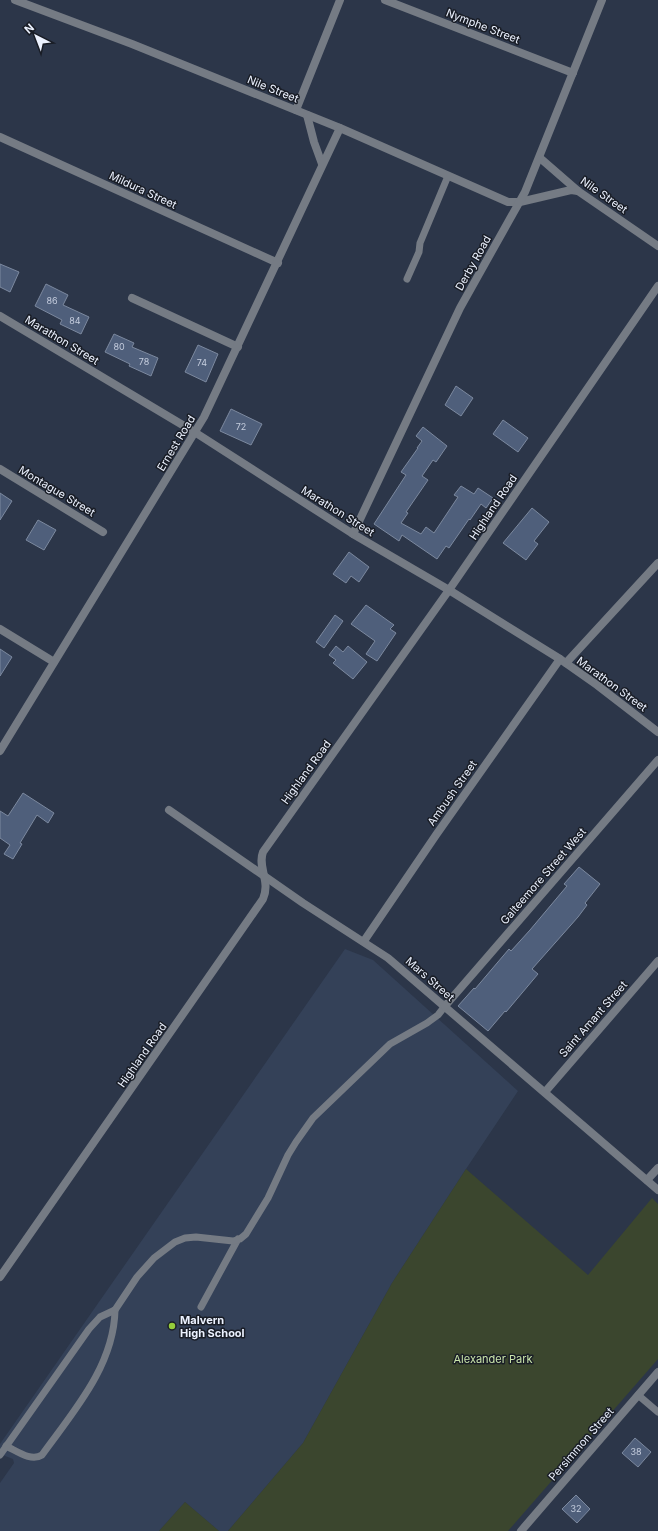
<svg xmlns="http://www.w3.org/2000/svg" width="658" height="1531" viewBox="0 0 658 1531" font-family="Inter,sans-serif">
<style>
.built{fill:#344158}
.green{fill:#3b462e}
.building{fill:#4f5f7b;stroke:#7c899f}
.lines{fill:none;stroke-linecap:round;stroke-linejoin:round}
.service{stroke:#757b84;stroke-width:7}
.minor{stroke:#757b84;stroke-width:8}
.poi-dot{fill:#95cc3b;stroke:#191d26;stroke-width:1.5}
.labels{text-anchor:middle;stroke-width:3;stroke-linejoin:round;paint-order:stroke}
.number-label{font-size:9px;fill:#c5cdde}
.street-label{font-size:11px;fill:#ecf2ff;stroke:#191d26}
.poi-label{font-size:11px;font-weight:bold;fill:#ecf2ff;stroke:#191d26;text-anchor:start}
.park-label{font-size:11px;fill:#c9e4ab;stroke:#191d26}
</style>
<rect width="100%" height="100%" fill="#2c3649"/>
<!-- built -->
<polygon class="built" points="345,949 373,960 518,1091 466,1169 392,1283 303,1443 228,1531 219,1531 185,1502 159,1531 0,1531 0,1483 14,1463 13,1459 0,1454 0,1444"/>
<!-- green -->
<g class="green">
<polygon points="466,1169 588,1275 652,1198 658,1204 658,1359 508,1531 228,1531 303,1443 392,1283"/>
<polygon points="185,1502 219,1531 159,1531"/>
</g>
<!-- building -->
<g class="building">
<polygon points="0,264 19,272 10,292 0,287"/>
<polygon points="46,284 68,295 63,305 89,317 81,334 60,324 62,320 35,306"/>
<polygon points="114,334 134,343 132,347 158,358 151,376 129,366 130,364 105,352"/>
<polygon points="198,345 218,354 206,382 185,372"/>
<polygon points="456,386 473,398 461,416 445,405"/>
<polygon points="231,409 262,424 251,445 220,431"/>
<polygon points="503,420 528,438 518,452 493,434"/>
<polygon points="423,427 447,446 436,462 433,460 422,476 428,480 406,512 408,513 401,523 421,534 426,527 434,533 458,497 454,495 461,486 474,494 478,488 493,498 486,508 481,504 470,520 469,519 449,548 446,546 437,559 402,535 399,541 374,524 406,475 401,472 418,448 417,448 422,441 416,436"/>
<polygon points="0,493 12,501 0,520"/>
<polygon points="532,508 549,522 534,541 538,544 526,560 503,543"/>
<polygon points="38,520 56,530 44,550 26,540"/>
<polygon points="349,552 369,567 359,582 351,576 346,583 333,574"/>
<polygon points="366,605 394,625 390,629 396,633 377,661 366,654 375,641 351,624"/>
<polygon points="335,615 343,621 324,648 316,642"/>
<polygon points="336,646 343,652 348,646 367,662 353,679 333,663 336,660 329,655"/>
<polygon points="0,649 12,657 0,676"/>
<polygon points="23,793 54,813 48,823 37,815 20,843 22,844 13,859 4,854 10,845 0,838 0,811 8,816"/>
<polygon points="579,867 600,884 585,903 587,905 578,917 532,969 538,974 506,1012 505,1011 488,1031 458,1006 474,988 475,989 509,949 511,951 530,930 567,886 564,884"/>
<polygon points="635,1438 651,1452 638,1467 622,1453"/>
<polygon points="576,1495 590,1509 577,1523 562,1509"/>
</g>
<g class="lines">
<!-- service -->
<g class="service">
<polyline points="407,279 419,252 420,243 448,176"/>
<polyline points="201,1307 238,1239"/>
<polyline points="638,1395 658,1412"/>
<path d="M6,1446c11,5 25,16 36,9 31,-43 72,-89 73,-145"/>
<polyline points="0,1455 89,1329 100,1317 115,1310 137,1277 154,1258 175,1242 185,1238 196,1237 233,1241 240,1239 246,1234 268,1198 288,1155 296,1142 313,1118 390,1044 427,1023 438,1015 445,1006"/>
</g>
<!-- minor -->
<g class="minor">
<polyline points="15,0 132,44 340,128 508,202 520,202 571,190 578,191"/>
<polyline points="385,0 573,73"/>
<polyline points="296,110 340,0"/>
<polyline points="307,115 314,142 322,164"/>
<polyline points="0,137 278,263"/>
<polyline points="540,158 578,191 658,246"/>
<polyline points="132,298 238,347"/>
<polyline points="0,316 196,433 353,534 449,590 560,659 597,685 658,732"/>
<polyline points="0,469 103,532"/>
<polyline points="353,534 460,308 525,192 602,0"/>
<polyline points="0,629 54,662"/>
<polyline points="566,663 658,563"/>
<polyline points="0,751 204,417 340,128"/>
<polyline points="169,810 303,903 388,958 658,1190"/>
<polyline points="364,941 436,835 560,659"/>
<polyline points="445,1006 658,760"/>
<polyline points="545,1092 658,961"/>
<polyline points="647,1180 658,1168"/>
<path d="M0,1277l263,-378c8,-18 -6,-32 0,-47l186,-262 209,-304"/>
<polyline points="521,1531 658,1372"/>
</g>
</g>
<!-- markers -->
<circle class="poi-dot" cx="172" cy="1326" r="4"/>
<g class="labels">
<!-- number labels -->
<g class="number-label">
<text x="52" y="304">86</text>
<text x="75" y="324">84</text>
<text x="119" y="350">80</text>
<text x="144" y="365">78</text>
<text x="202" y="366">74</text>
<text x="241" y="430">72</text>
<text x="636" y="1455">38</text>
<text x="576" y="1512">32</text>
</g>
<!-- street labels -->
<g class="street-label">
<text transform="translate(483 26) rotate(21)" y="4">Nymphe Street</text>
<text transform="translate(273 89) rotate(22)" y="4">Nile Street</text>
<text transform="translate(143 190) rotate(25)" y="4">Mildura Street</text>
<text transform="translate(604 195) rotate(35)" y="4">Nile Street</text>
<text transform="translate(473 263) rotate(-61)" y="4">Derby Road</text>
<text transform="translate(62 340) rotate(31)" y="4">Marathon Street</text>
<text transform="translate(176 443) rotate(-59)" y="4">Ernest Road</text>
<text transform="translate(57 491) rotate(31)" y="4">Montague Street</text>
<text transform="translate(493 507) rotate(-56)" y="4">Highland Road</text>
<text transform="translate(338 511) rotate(32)" y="4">Marathon Street</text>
<text transform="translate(612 684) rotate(36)" y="4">Marathon Street</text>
<text transform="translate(306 772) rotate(-54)" y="4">Highland Road</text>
<text transform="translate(452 793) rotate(-55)" y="4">Ambush Street</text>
<text transform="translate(543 876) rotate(-49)" y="4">Galteemore Street West</text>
<text transform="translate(430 979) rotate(41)" y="4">Mars Street</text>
<text transform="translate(593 1019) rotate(-49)" y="4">Saint Amant Street</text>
<text transform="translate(142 1055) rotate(-55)" y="4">Highland Road</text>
<text transform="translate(581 1444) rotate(-49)" y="4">Persimmon Street</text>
</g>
<!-- poi labels -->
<g class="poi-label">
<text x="180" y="1324">Malvern<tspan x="180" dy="13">High School</tspan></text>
</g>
<!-- park labels -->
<g class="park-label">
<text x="493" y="1363">Alexander Park</text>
</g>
</g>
<!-- north arrow -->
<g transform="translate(36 36) rotate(318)" stroke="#191d26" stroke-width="3" paint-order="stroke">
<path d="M0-3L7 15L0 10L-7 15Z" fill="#ecf2ff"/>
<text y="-6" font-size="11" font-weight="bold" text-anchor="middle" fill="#ecf2ff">N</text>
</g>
</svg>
